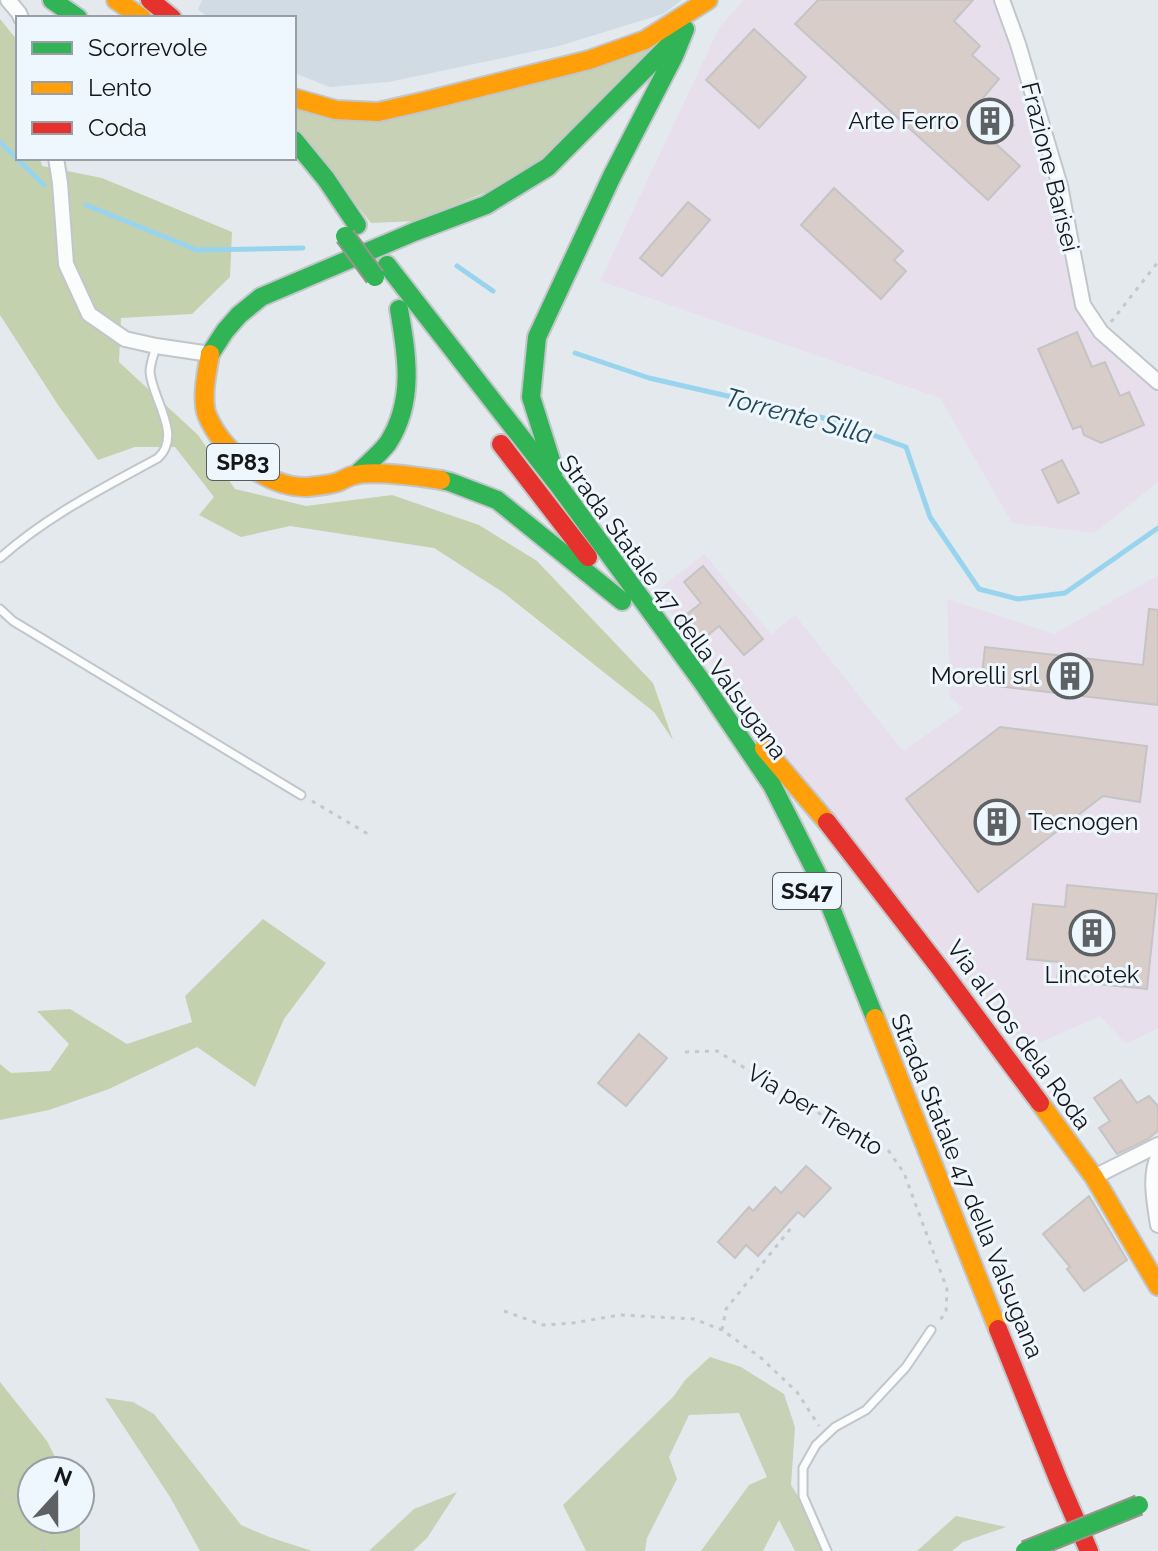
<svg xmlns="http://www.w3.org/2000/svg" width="1158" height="1551" viewBox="0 0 1158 1551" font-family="Raleway,sans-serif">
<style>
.built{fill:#d1dbe4}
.industrial{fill:#e7e0ec}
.green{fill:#c6d1b6}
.forest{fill:#c4d1ae}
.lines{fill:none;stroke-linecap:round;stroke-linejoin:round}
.stream{stroke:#99d4ee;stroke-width:5}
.building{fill:#d8cdc8;stroke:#c4c4c5;stroke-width:2}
.lane-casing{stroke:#c2c6ca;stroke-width:11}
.street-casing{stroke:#c2c6ca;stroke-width:18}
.fast-casing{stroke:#c2c6ca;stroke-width:22}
.slow-casing{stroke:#c2c6ca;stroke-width:22}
.jam-casing{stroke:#c2c6ca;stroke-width:22}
.path{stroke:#c6c7c8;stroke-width:3;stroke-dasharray:4 6;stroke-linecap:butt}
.lane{stroke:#fbfcfc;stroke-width:7}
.street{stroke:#fbfcfc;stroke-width:14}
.fast{stroke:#30b455;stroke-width:18}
.slow{stroke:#ff9f0a;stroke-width:18}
.jam{stroke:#e5322d;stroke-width:18}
.fast-bridge-casing{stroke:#97968c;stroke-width:22;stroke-linecap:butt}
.fast-bridge{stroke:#30b455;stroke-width:18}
.labels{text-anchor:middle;stroke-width:6;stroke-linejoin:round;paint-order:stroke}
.shield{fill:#eff7fe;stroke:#565b5e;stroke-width:2}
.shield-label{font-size:22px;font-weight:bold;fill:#15181a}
.poi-label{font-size:24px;fill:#15181a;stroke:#eff7fe;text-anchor:end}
.street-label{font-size:24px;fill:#15181a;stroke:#eff7fe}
.water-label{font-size:26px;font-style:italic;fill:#224756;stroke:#eff7fe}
</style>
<rect width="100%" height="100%" fill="#e4e9ee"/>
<!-- built -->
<polygon class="built" points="202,0 682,0 663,14 559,46 389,82 330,87 294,73 294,18 211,18 198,10"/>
<!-- industrial -->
<g class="industrial">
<polygon points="743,0 996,0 1089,328 1158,392 1158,482 1095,533 1012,523 940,398 600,281 719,28"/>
<polygon points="704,554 771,634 795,615 903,751 963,709 950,697 947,599 1054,634 1158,575 1158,1028 1126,1044 1100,1016 1023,1050 722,678 655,592"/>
</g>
<!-- green -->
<g class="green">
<polygon points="651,49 538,162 486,192 417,221 371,223 323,162 294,128 294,107 315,114"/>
<polygon points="710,1357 741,1367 784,1394 795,1427 791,1485 833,1551 795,1551 779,1520 763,1551 701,1551 749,1485 767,1477 739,1413 689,1415 669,1457 677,1479 647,1538 645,1551 586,1551 563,1505 674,1396 685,1380"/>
<polygon points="105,1398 133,1402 154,1414 241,1525 269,1537 312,1551 200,1551 170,1497"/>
<polygon points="457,1492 427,1538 413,1551 369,1551 414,1509"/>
<polygon points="956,1516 1006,1527 963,1542 952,1551 917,1551"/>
</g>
<!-- forest -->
<g class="forest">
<polygon points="0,19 18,41 18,158 40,158 42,166 102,178 232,232 230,277 192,314 121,318 119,362 198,435 235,489 306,506 392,495 479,525 537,561 653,683 673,740 654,712 504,593 434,548 290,526 241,537 199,515 214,497 175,447 135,447 98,460 58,405 0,315"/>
<polygon points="263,919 326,963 284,1019 255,1087 197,1047 109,1089 49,1110 0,1120 0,1064 11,1073 50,1071 69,1044 37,1011 70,1009 127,1044 192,1022 185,996"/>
<polygon points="0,1382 47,1441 62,1471 32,1471 32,1519 80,1519 80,1551 0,1551"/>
</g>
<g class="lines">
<!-- stream -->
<g class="stream">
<polyline points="0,142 44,185"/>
<polyline points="86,205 197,250 303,248"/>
<polyline points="457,266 493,291"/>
<polyline points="575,353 649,378 832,420 906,447 930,517 979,589 1018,599 1065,593 1158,528"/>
</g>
</g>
<!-- building -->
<g class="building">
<polygon points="818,0 973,0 954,21 980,46 972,55 999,79 983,98 1014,125 996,144 1020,166 988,200 795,24"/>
<polygon points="754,29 806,77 759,128 706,80"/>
<polygon points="834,188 903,251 894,260 906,271 881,299 801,225"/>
<polygon points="688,202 710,220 662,276 640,258"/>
<polygon points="1077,332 1092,367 1105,362 1120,396 1129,392 1144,425 1101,443 1084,435 1081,426 1073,429 1038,349"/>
<polygon points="1062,460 1079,493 1058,503 1042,470"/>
<polygon points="703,566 763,639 744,655 719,626 701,641 682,618 701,603 684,582"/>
<polygon points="1149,609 1158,610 1158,705 981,684 985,647 1143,665"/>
<polygon points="1000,727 1147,746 1140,802 1103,796 978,892 906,799"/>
<polygon points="1067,885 1157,894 1147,989 1057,980 1059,962 1027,959 1033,904 1065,907"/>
<polygon points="639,1034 667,1058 626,1106 598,1083"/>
<polygon points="1121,1080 1137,1103 1149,1096 1158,1106 1158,1131 1148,1139 1117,1154 1099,1128 1110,1121 1094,1098"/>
<polygon points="806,1166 831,1188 804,1217 798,1212 758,1256 746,1245 735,1258 718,1242 749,1207 753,1211 775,1187 781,1193"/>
<polygon points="1089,1196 1127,1260 1084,1291 1067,1269 1070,1267 1043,1234"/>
</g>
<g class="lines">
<!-- lane casing -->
<g class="lane-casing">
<g id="lane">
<path d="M0,558c47,-42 103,-70 158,-100 25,-23 -6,-59 -8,-86 0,-8 4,-18 6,-26"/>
<polyline points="0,609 13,621 301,795"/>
<polyline points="827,1551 803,1496 803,1468 816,1445 835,1427 866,1410 906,1367 931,1330"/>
</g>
</g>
<!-- street casing -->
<g class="street-casing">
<g id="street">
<polyline points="8,0 19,13 21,18"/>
<polyline points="1002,0 1018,44 1060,186 1083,305 1101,332 1158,382"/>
<polyline points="56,158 60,183 66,264 89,314 125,339 156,346 210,354"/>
<path d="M1158,1157c-9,20 -3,47 0,68"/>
<polyline points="1094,1177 1158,1145"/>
</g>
</g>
<!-- fast casing -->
<g class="fast-casing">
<g id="fast">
<polyline points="52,0 78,18"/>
<polyline points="294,140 326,179 357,225"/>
<polyline points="387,265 559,486 703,683 772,785 819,878 875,1018"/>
<polyline points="210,354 225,331 239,315 261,297 414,232 486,205 548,167 679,35"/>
<polyline points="554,470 531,397 537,337 612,176 674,56 685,29"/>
<path d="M357,474c10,-10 22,-19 31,-31 27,-42 19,-88 11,-134"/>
<polyline points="441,480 450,482 497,500 622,601"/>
</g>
</g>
<!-- slow casing -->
<g class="slow-casing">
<g id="slow">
<polyline points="116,0 142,18"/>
<polyline points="294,98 336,110 378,112 426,101 589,60 645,40 708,0"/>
<path d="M210,354c-3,17 -9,45 -3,61 15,36 60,73 100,72 10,-1 22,-2 31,-5 5,-2 11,-6 17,-7 20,-5 65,2 86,5"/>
<polyline points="764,748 827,822"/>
<polyline points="875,1018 998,1329"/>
<polyline points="1040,1103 1094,1177 1158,1286"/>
</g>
</g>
<!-- jam casing -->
<g class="jam-casing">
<g id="jam">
<polyline points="150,0 172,18"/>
<polyline points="501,444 588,557"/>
<polyline points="827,822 939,967 1040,1103"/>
<polyline points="998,1329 1058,1479 1089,1551"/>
</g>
</g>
<!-- path -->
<g class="path">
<polyline points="1111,322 1158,262"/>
<polyline points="312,801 368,834"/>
<polyline points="685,1052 717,1051 853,1134 888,1150 904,1173 947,1289 946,1313 939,1321"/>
<polyline points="504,1311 543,1325 573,1323 620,1315 694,1319 722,1330 760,1357 797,1392 819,1426"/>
<polyline points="722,1330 726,1309 791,1228"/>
<polyline points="0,1492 18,1500 32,1513"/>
<polyline points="36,1519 41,1530 43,1551"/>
</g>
<!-- lane -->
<use href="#lane" class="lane"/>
<!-- street -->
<use href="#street" class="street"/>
<!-- fast -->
<use href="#fast" class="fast"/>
<!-- slow -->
<use href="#slow" class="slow"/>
<!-- jam -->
<use href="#jam" class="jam"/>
<!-- fast-bridge casing -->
<g class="fast-bridge-casing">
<g id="fast-bridge">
<polyline points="345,236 375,277"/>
<polyline points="1025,1551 1139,1505"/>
</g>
</g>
<!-- fast-bridge -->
<use href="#fast-bridge" class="fast-bridge"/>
</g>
<!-- icons -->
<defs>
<g id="building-ring" transform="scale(2.3)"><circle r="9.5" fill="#eff7fe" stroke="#5d6164" stroke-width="1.5"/><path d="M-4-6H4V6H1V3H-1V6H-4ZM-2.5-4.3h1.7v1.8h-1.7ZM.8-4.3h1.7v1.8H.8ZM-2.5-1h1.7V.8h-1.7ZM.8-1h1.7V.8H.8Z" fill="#5d6164"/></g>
</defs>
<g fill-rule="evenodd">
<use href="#building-ring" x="990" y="121"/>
<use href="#building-ring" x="1070" y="676"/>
<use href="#building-ring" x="997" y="822"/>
<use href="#building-ring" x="1092" y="933"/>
</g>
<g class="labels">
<!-- shield labels -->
<g class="shield">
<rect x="207" y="444" width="72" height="36" rx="6"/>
<rect x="773" y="873" width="68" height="36" rx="6"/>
</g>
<g class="shield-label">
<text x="243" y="470">SP83</text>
<text x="807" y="899">SS47</text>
</g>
<!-- poi labels -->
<g class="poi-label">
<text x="959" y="129">Arte Ferro</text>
<text x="1039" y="684">Morelli srl</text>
<text x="1028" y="830" text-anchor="start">Tecnogen</text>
<text x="1092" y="983" text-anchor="middle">Lincotek</text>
</g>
<!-- street labels -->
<g class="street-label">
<text transform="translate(1050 167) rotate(76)" y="8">Frazione Barisei</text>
<text transform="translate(673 607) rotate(54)" y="8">Strada Statale 47 della Valsugana</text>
<text transform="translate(1019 1035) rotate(54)" y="8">Via al Dos dela Roda</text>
<text transform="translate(815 1110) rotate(31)" y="8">Via per Trento</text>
<text transform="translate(967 1186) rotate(68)" y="8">Strada Statale 47 della Valsugana</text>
</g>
<!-- water labels -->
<g class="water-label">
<text transform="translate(799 416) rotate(15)" y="9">Torrente Silla</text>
</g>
</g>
<!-- legend -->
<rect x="16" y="16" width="280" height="144" fill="#eff7fe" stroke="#989ea3" stroke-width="2"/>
<rect x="32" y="42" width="40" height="12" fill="#30b455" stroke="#989ea3" stroke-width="2"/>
<text x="88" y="56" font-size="24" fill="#15181a">Scorrevole</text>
<rect x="32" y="82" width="40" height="12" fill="#ff9f0a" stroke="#989ea3" stroke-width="2"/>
<text x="88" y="96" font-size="24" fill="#15181a">Lento</text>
<rect x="32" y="122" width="40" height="12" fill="#e5322d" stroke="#989ea3" stroke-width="2"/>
<text x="88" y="136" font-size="24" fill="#15181a">Coda</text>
<!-- north arrow -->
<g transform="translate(56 1495) rotate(21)"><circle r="38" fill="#eff7fe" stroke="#989ea3" stroke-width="2"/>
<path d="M0-6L14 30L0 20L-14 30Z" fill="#5d6164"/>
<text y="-12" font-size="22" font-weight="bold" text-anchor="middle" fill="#15181a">N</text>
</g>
</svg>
